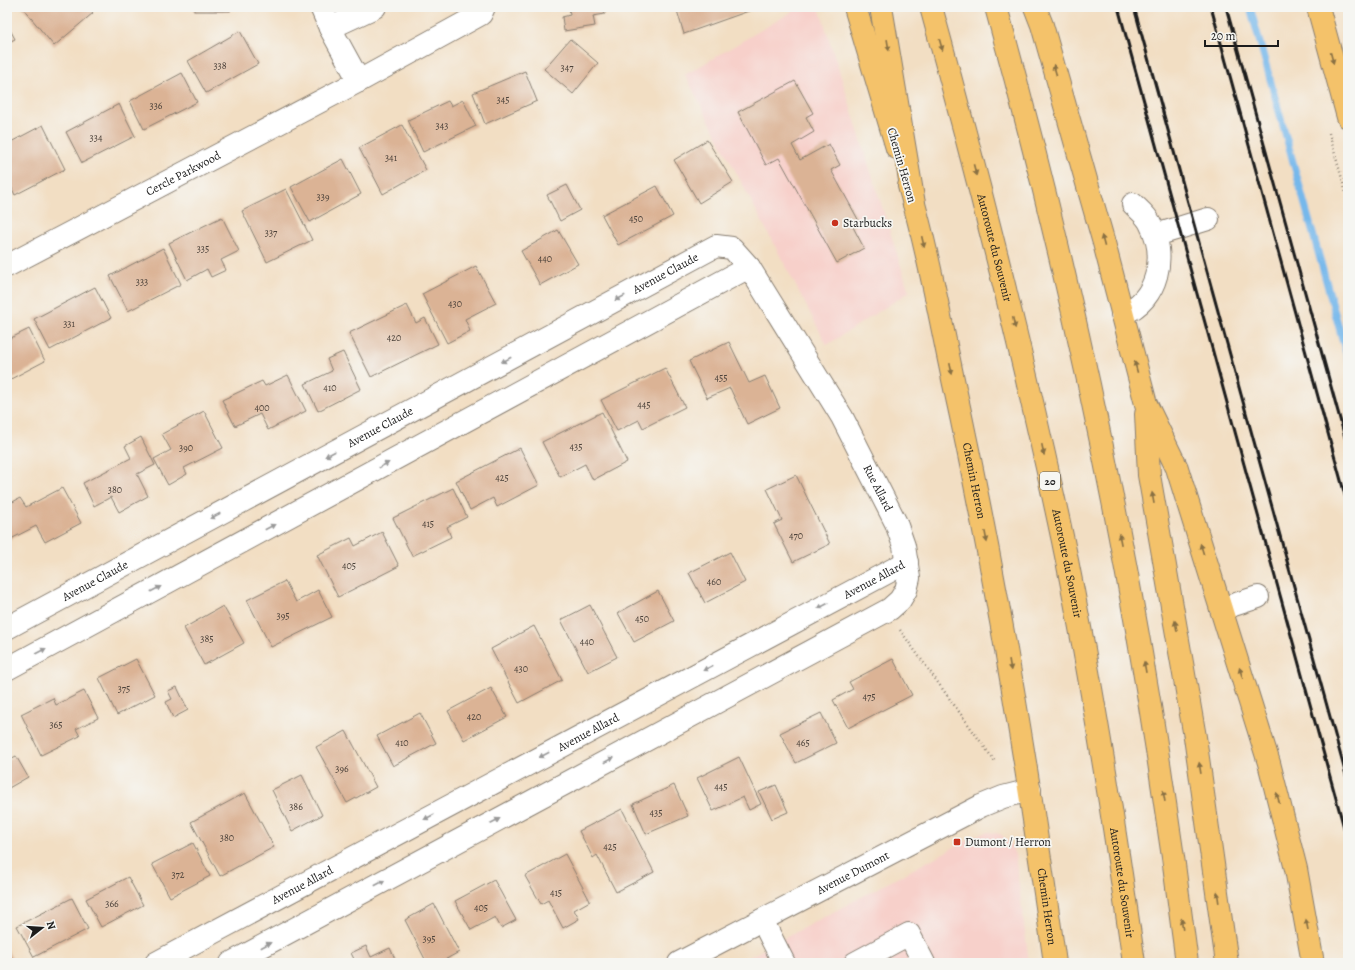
<svg xmlns="http://www.w3.org/2000/svg" width="1355" height="970" viewBox="0 0 1355 970" font-family="Alegreya,serif">
<style>
.built{fill:#f7d0ca}
.lines{fill:none;stroke-linecap:round;stroke-linejoin:round}
.stream{stroke:#76b8eb;stroke-width:7}
.building{fill:#dbb395}
.minor-casing{stroke:#877d70;stroke-width:24}
.major-casing{stroke:#877d70;stroke-width:24}
.highway-casing{stroke:#877d70;stroke-width:24}
.path{stroke:#877d70;stroke-width:2.5;stroke-dasharray:1 3;stroke-linecap:butt}
.minor{stroke:#fff;stroke-width:22}
.major{stroke:#f4c26a;stroke-width:22}
.highway{stroke:#f4c26a;stroke-width:22}
.rail{stroke:#1c1c1c;stroke-width:3}
.oneway{fill:#886f43}
.oneway2{fill:#999}
.poi-dot{fill:#c8321e;stroke:#f6f6f2;stroke-width:1.5}
.labels{text-anchor:middle;stroke-width:3.5;stroke-linejoin:round;paint-order:stroke}
.number-label{font-size:10px;fill:#4c423a}
.shield{fill:#f6f6f2;stroke:#5d5d5c;stroke-width:1}
.shield-label{font-size:11px;font-weight:bold;fill:#1c1c1c}
.street-label{font-size:12px;fill:#1c1c1c;stroke:#f6f6f2}
.poi-label{font-size:12px;fill:#1c1c1c;stroke:#f6f6f2;text-anchor:start}
</style>
<rect width="100%" height="100%" fill="#f6f6f2"/>
<filter id="ink" filterUnits="userSpaceOnUse"><feTurbulence type="fractalNoise" baseFrequency=".025" numOctaves="2"/><feDisplacementMap in="SourceGraphic" scale="8" xChannelSelector="R" yChannelSelector="G"/><feConvolveMatrix kernelMatrix="1 2 1 2 8 2 1 2 1" color-interpolation-filters="sRGB"/></filter>
<filter id="wash" filterUnits="userSpaceOnUse"><feTurbulence type="fractalNoise" baseFrequency=".012" numOctaves="4" result="noise"/><feDisplacementMap in="SourceGraphic" scale="16" xChannelSelector="R" yChannelSelector="G"/><feGaussianBlur stdDeviation="0.9" result="paint"/><feColorMatrix in="noise" values="0 0 0 0 0 0 0 0 0 0 0 0 0 0 0 0 0 1.4 0 .05"/><feComposite in="paint" operator="in"/></filter>
<g filter="url(#wash)">
<rect width="100%" height="100%" fill="#f2dec3"/>
<!-- built -->
<g class="built">
<polygon points="800,7 819,7 909,292 827,345 685,75"/>
<polygon points="989,832 1000,834 1010,843 1015,855 1029,963 738,963 979,834"/>
</g>
<g class="lines">
<!-- stream -->
<polyline class="stream" points="1250,7 1348,360"/>
</g>
<g id="blocks">
<!-- building -->
<g class="building">
<polygon points="22,7 88,7 93,13 54,46"/>
<rect x="194" y="7" width="36" height="4"/>
<polygon points="569,7 603,7 605,14 593,16 595,26 564,31 562,17 570,15"/>
<polygon points="676,7 760,7 684,34"/>
<polygon points="7,24 15,39 7,43"/>
<polygon points="240,31 258,64 206,93 188,61"/>
<polygon points="570,39 598,63 573,94 544,69"/>
<polygon points="525,71 537,101 485,124 473,93"/>
<polygon points="182,73 197,102 144,129 130,101"/>
<polygon points="795,81 813,113 806,117 814,132 792,145 800,160 829,144 840,165 831,170 860,223 853,227 864,248 837,263 779,158 766,165 738,112"/>
<polygon points="463,100 476,126 423,152 408,120 448,101 451,106"/>
<polygon points="119,104 135,136 82,163 66,132"/>
<polygon points="43,125 65,169 15,195 7,178 7,144"/>
<polygon points="402,125 426,170 383,194 359,148"/>
<polygon points="707,140 733,182 699,203 674,160"/>
<polygon points="343,159 361,194 310,222 291,187"/>
<polygon points="567,185 580,210 560,221 547,195"/>
<polygon points="657,186 673,216 618,245 602,215"/>
<polygon points="286,189 312,240 267,262 242,211"/>
<polygon points="222,217 239,251 221,260 226,270 211,277 207,269 187,280 169,243"/>
<polygon points="558,230 578,264 540,285 521,251"/>
<polygon points="163,248 181,284 128,311 110,276"/>
<polygon points="476,266 496,303 465,319 470,331 447,343 422,294"/>
<polygon points="95,287 111,318 50,350 34,319"/>
<polygon points="407,305 416,323 425,318 438,344 371,377 349,333"/>
<polygon points="29,329 45,361 7,381 7,340"/>
<polygon points="729,342 749,383 765,376 780,408 747,424 730,388 707,398 689,361"/>
<polygon points="343,352 361,389 318,411 305,384 332,371 327,359"/>
<polygon points="665,368 685,407 643,428 639,420 617,431 601,400"/>
<polygon points="288,375 306,411 268,430 260,414 235,426 222,400 262,381 265,386"/>
<polygon points="204,411 223,448 184,468 187,474 168,485 154,459 171,450 162,434"/>
<polygon points="602,412 627,462 593,480 585,464 560,477 542,442"/>
<polygon points="141,437 155,465 137,474 148,496 119,512 111,497 94,506 83,483 131,458 125,446"/>
<polygon points="520,448 539,485 497,507 493,498 470,510 456,481"/>
<polygon points="796,475 830,544 793,562 774,524 782,520 767,489"/>
<polygon points="62,488 81,523 45,542 36,526 9,540 7,536 7,505 20,498 26,507"/>
<polygon points="453,488 467,517 447,527 451,537 412,556 393,518"/>
<polygon points="382,532 399,566 338,597 317,555 351,538 355,546"/>
<polygon points="730,552 745,582 705,603 689,573"/>
<polygon points="285,581 296,602 318,590 332,617 271,647 247,600"/>
<polygon points="658,591 674,621 634,642 618,613"/>
<polygon points="590,605 617,657 588,672 561,620"/>
<polygon points="223,606 244,643 204,665 184,628"/>
<polygon points="534,626 562,680 519,703 491,649"/>
<polygon points="136,659 155,695 117,715 99,678"/>
<polygon points="893,659 912,695 848,728 833,700 853,689 849,682"/>
<polygon points="177,687 188,710 173,718 166,702 172,699 168,691"/>
<polygon points="491,688 507,717 464,740 448,711"/>
<polygon points="84,691 98,718 76,729 80,736 41,755 21,714 53,698 56,705"/>
<polygon points="420,713 436,743 393,766 377,736"/>
<polygon points="821,713 836,743 796,763 780,733"/>
<polygon points="346,731 376,787 347,803 316,747"/>
<polygon points="16,756 28,777 7,789 7,761"/>
<polygon points="739,757 761,804 749,810 743,797 713,811 697,778"/>
<polygon points="302,775 322,815 292,831 272,790"/>
<polygon points="674,785 688,816 646,834 633,804"/>
<polygon points="776,785 788,812 772,819 759,792"/>
<polygon points="245,793 274,847 220,876 191,822"/>
<polygon points="622,809 654,872 616,892 597,855 593,858 579,831"/>
<polygon points="193,843 210,876 170,897 152,864"/>
<polygon points="565,854 590,901 574,910 579,919 563,928 548,900 541,904 525,876"/>
<polygon points="128,877 143,905 101,927 86,899"/>
<polygon points="494,880 516,920 501,928 495,917 471,930 455,901"/>
<polygon points="72,898 88,929 34,957 17,926"/>
<polygon points="434,904 459,952 439,963 427,963 405,920"/>
<polygon points="366,946 371,957 390,948 397,963 356,963 351,953"/>
<polygon points="7,949 14,963 7,963"/>
</g>
</g>
</g>
<g filter="url(#ink)">
<use href="#blocks" fill-opacity="0" stroke="#877d70" stroke-width="1"/>
<g class="lines">
<!-- minor casing -->
<g class="minor-casing">
<g id="minor">
<polyline points="330,28 375,7"/>
<polyline points="359,81 481,14 484,7"/>
<polyline points="1156,235 1208,219"/>
<path id="s1" d="M7,266l352,-185 -29,-53 -9,-21"/>
<path d="M1122,314c37,-14 45,-59 28,-91 -4,-8 -11,-13 -17,-19"/>
<polyline points="1221,609 1258,597"/>
<path id="s2" d="M7,628l709,-382 16,2 17,19 93,150 54,106 8,23 5,32 -3,12 -6,10 -10,9 -659,354"/>
<polyline points="7,669 749,267"/>
<polyline points="762,920 784,963"/>
<path id="s3" d="M156,963l751,-401"/>
<path id="s4" d="M679,963l302,-157 22,-9 27,-7"/>
<polyline points="855,963 909,934 924,963"/>
</g>
</g>
<!-- major casing -->
<g class="major-casing">
<g id="major">
<polyline points="855,7 897,148"/>
<polyline points="1318,7 1348,117"/>
<path id="s5" d="M909,186c19,65 31,132 45,198 42,192 74,385 101,579"/>
</g>
</g>
<!-- highway casing -->
<g class="highway-casing">
<g id="highway">
<polyline points="881,7 914,204"/>
<path id="s6" d="M931,7c49,177 94,355 132,534 29,140 51,281 71,422"/>
<path d="M996,7c87,314 151,633 191,956"/>
<polyline points="1035,7 1042,25 1104,243 1146,404 1177,468 1269,763 1296,869 1313,963"/>
<polyline points="1146,414 1149,475 1195,737 1227,963"/>
</g>
</g>
<!-- path -->
<g class="path">
<polyline points="1329,133 1348,200"/>
<polyline points="900,630 996,763"/>
</g>
<!-- minor -->
<use href="#minor" class="minor"/>
<!-- major -->
<use href="#major" class="major"/>
<!-- highway -->
<use href="#highway" class="highway"/>
<!-- rail -->
<g class="rail">
<polyline points="1118,7 1348,842"/>
<polyline points="1134,7 1348,782"/>
<polyline points="1211,7 1348,506"/>
<polyline points="1226,7 1348,448"/>
</g>
</g>
<!-- one-way arrows -->
<defs><path id="oneway-solid" d="M-6-.8H1V-3.2L6.5 0L1 3.2V.8H-6Z"/></defs>
<g class="oneway">
<use href="#oneway-solid" transform="translate(888 45) rotate(81)"/>
<use href="#oneway-solid" transform="translate(941 45) rotate(74)"/>
<use href="#oneway-solid" transform="translate(1332 58) rotate(75)"/>
<use href="#oneway-solid" transform="translate(1055 70) rotate(-106)"/>
<use href="#oneway-solid" transform="translate(975 170) rotate(75)"/>
<use href="#oneway-solid" transform="translate(1103 241) rotate(-105)"/>
<use href="#oneway-solid" transform="translate(923 242) rotate(77)"/>
<use href="#oneway-solid" transform="translate(1014 323) rotate(77)"/>
<use href="#oneway-solid" transform="translate(1136 367) rotate(-105)"/>
<use href="#oneway-solid" transform="translate(951 369) rotate(78)"/>
<use href="#oneway-solid" transform="translate(1043 450) rotate(78)"/>
<use href="#oneway-solid" transform="translate(1153 498) rotate(-100)"/>
<use href="#oneway-solid" transform="translate(986 537) rotate(79)"/>
<use href="#oneway-solid" transform="translate(1120 539) rotate(-101)"/>
<use href="#oneway-solid" transform="translate(1202 549) rotate(-107)"/>
<use href="#oneway-solid" transform="translate(1176 626) rotate(-101)"/>
<use href="#oneway-solid" transform="translate(1010 665) rotate(81)"/>
<use href="#oneway-solid" transform="translate(1145 667) rotate(-100)"/>
<use href="#oneway-solid" transform="translate(1241 673) rotate(-107)"/>
<use href="#oneway-solid" transform="translate(1200 768) rotate(-99)"/>
<use href="#oneway-solid" transform="translate(1164 796) rotate(-99)"/>
<use href="#oneway-solid" transform="translate(1278 798) rotate(-105)"/>
<use href="#oneway-solid" transform="translate(1218 897) rotate(-98)"/>
<use href="#oneway-solid" transform="translate(1182 924) rotate(-97)"/>
<use href="#oneway-solid" transform="translate(1307 925) rotate(-101)"/>
</g>
<g class="oneway2">
<use href="#oneway-solid" transform="translate(620 298) rotate(152)"/>
<use href="#oneway-solid" transform="translate(506 360) rotate(152)"/>
<use href="#oneway-solid" transform="translate(330 454) rotate(152)"/>
<use href="#oneway-solid" transform="translate(384 465) rotate(-28)"/>
<use href="#oneway-solid" transform="translate(215 516) rotate(152)"/>
<use href="#oneway-solid" transform="translate(270 527) rotate(-28)"/>
<use href="#oneway-solid" transform="translate(156 589) rotate(-28)"/>
<use href="#oneway-solid" transform="translate(823 606) rotate(152)"/>
<use href="#oneway-solid" transform="translate(41 651) rotate(-28)"/>
<use href="#oneway-solid" transform="translate(708 668) rotate(152)"/>
<use href="#oneway-solid" transform="translate(544 755) rotate(152)"/>
<use href="#oneway-solid" transform="translate(609 760) rotate(-28)"/>
<use href="#oneway-solid" transform="translate(429 817) rotate(152)"/>
<use href="#oneway-solid" transform="translate(495 821) rotate(-28)"/>
<use href="#oneway-solid" transform="translate(380 883) rotate(-28)"/>
<use href="#oneway-solid" transform="translate(266 945) rotate(-28)"/>
</g>
</g>
<!-- markers -->
<g class="poi-dot">
<circle cx="835" cy="223" r="4"/>
<rect x="953" y="838" width="8" height="8" rx="2"/>
</g>
<g class="labels">
<!-- number labels -->
<g class="number-label">
<text x="220" y="69">338</text>
<text x="567" y="71">347</text>
<text x="503" y="103">345</text>
<text x="156" y="109">336</text>
<text x="442" y="129">343</text>
<text x="96" y="141">334</text>
<text x="391" y="161">341</text>
<text x="323" y="200">339</text>
<text x="636" y="222">450</text>
<text x="271" y="236">337</text>
<text x="203" y="252">335</text>
<text x="545" y="262">440</text>
<text x="142" y="285">333</text>
<text x="455" y="307">430</text>
<text x="69" y="327">331</text>
<text x="394" y="341">420</text>
<text x="721" y="381">455</text>
<text x="330" y="391">410</text>
<text x="644" y="408">445</text>
<text x="262" y="411">400</text>
<text x="576" y="450">435</text>
<text x="186" y="451">390</text>
<text x="502" y="481">425</text>
<text x="115" y="493">380</text>
<text x="428" y="527">415</text>
<text x="796" y="539">470</text>
<text x="349" y="569">405</text>
<text x="714" y="585">460</text>
<text x="283" y="619">395</text>
<text x="642" y="622">450</text>
<text x="207" y="642">385</text>
<text x="587" y="645">440</text>
<text x="521" y="672">430</text>
<text x="124" y="692">375</text>
<text x="869" y="700">475</text>
<text x="474" y="720">420</text>
<text x="56" y="728">365</text>
<text x="402" y="746">410</text>
<text x="803" y="746">465</text>
<text x="342" y="772">396</text>
<text x="721" y="790">445</text>
<text x="296" y="810">386</text>
<text x="656" y="816">435</text>
<text x="227" y="841">380</text>
<text x="610" y="850">425</text>
<text x="178" y="878">372</text>
<text x="556" y="896">415</text>
<text x="112" y="907">366</text>
<text x="481" y="911">405</text>
<text x="429" y="942">395</text>
</g>
<!-- shield labels -->
<rect class="shield" x="1040" y="472" width="20" height="18" rx="3"/>
<g class="shield-label">
<text x="1050" y="485">20</text>
</g>
<!-- street labels -->
<g class="street-label">
<text transform="translate(902 165) rotate(74)" y="4">Chemin Herron</text>
<text dy="4" stroke="none"><textPath href="#s1" startOffset="199">Cercle Parkwood</textPath></text>
<text dy="4" stroke="none"><textPath href="#s6" startOffset="249">Autoroute du Souvenir</textPath></text>
<text dy="4" stroke="none"><textPath href="#s2" startOffset="748">Avenue Claude</textPath></text>
<text dy="4" stroke="none"><textPath href="#s2" startOffset="424">Avenue Claude</textPath></text>
<text dy="4" stroke="none"><textPath href="#s5" startOffset="302">Chemin Herron</textPath></text>
<text dy="4" stroke="none"><textPath href="#s2" startOffset="1103">Rue Allard</textPath></text>
<text dy="4" stroke="none"><textPath href="#s6" startOffset="573">Autoroute du Souvenir</textPath></text>
<text dy="4" stroke="none"><textPath href="#s2" startOffset="100">Avenue Claude</textPath></text>
<text dy="4" stroke="none"><textPath href="#s3" startOffset="814">Avenue Allard</textPath></text>
<text dy="4" stroke="none"><textPath href="#s3" startOffset="490">Avenue Allard</textPath></text>
<text dy="4" stroke="none"><textPath href="#s4" startOffset="196">Avenue Dumont</textPath></text>
<text dy="4" stroke="none"><textPath href="#s6" startOffset="897">Autoroute du Souvenir</textPath></text>
<text dy="4" stroke="none"><textPath href="#s3" startOffset="166">Avenue Allard</textPath></text>
<text dy="4" stroke="none"><textPath href="#s5" startOffset="734">Chemin Herron</textPath></text>
</g>
<!-- poi labels -->
<g class="poi-label">
<text x="843" y="227">Starbucks</text>
<text x="965" y="846">Dumont / Herron</text>
</g>
</g>
<!-- margin -->
<rect width="1355" height="970" fill="none" stroke="#f6f6f2" stroke-width="24"/>
<!-- north arrow -->
<g transform="translate(42 928) rotate(73)" stroke="#f6f6f2" stroke-width="3" paint-order="stroke">
<path d="M0-3L7 15L0 10L-7 15Z" fill="#1c1c1c"/>
<text y="-6" font-size="11" font-weight="bold" text-anchor="middle" fill="#1c1c1c">N</text>
</g>
<!-- scale -->
<path d="M1205 40v6h73v-6" fill="none" stroke="#1c1c1c" stroke-width="2"/>
<text x="1211" y="40" font-size="12" fill="#1c1c1c" stroke="#f6f6f2" stroke-width="3" paint-order="stroke">20 m</text>
</svg>
